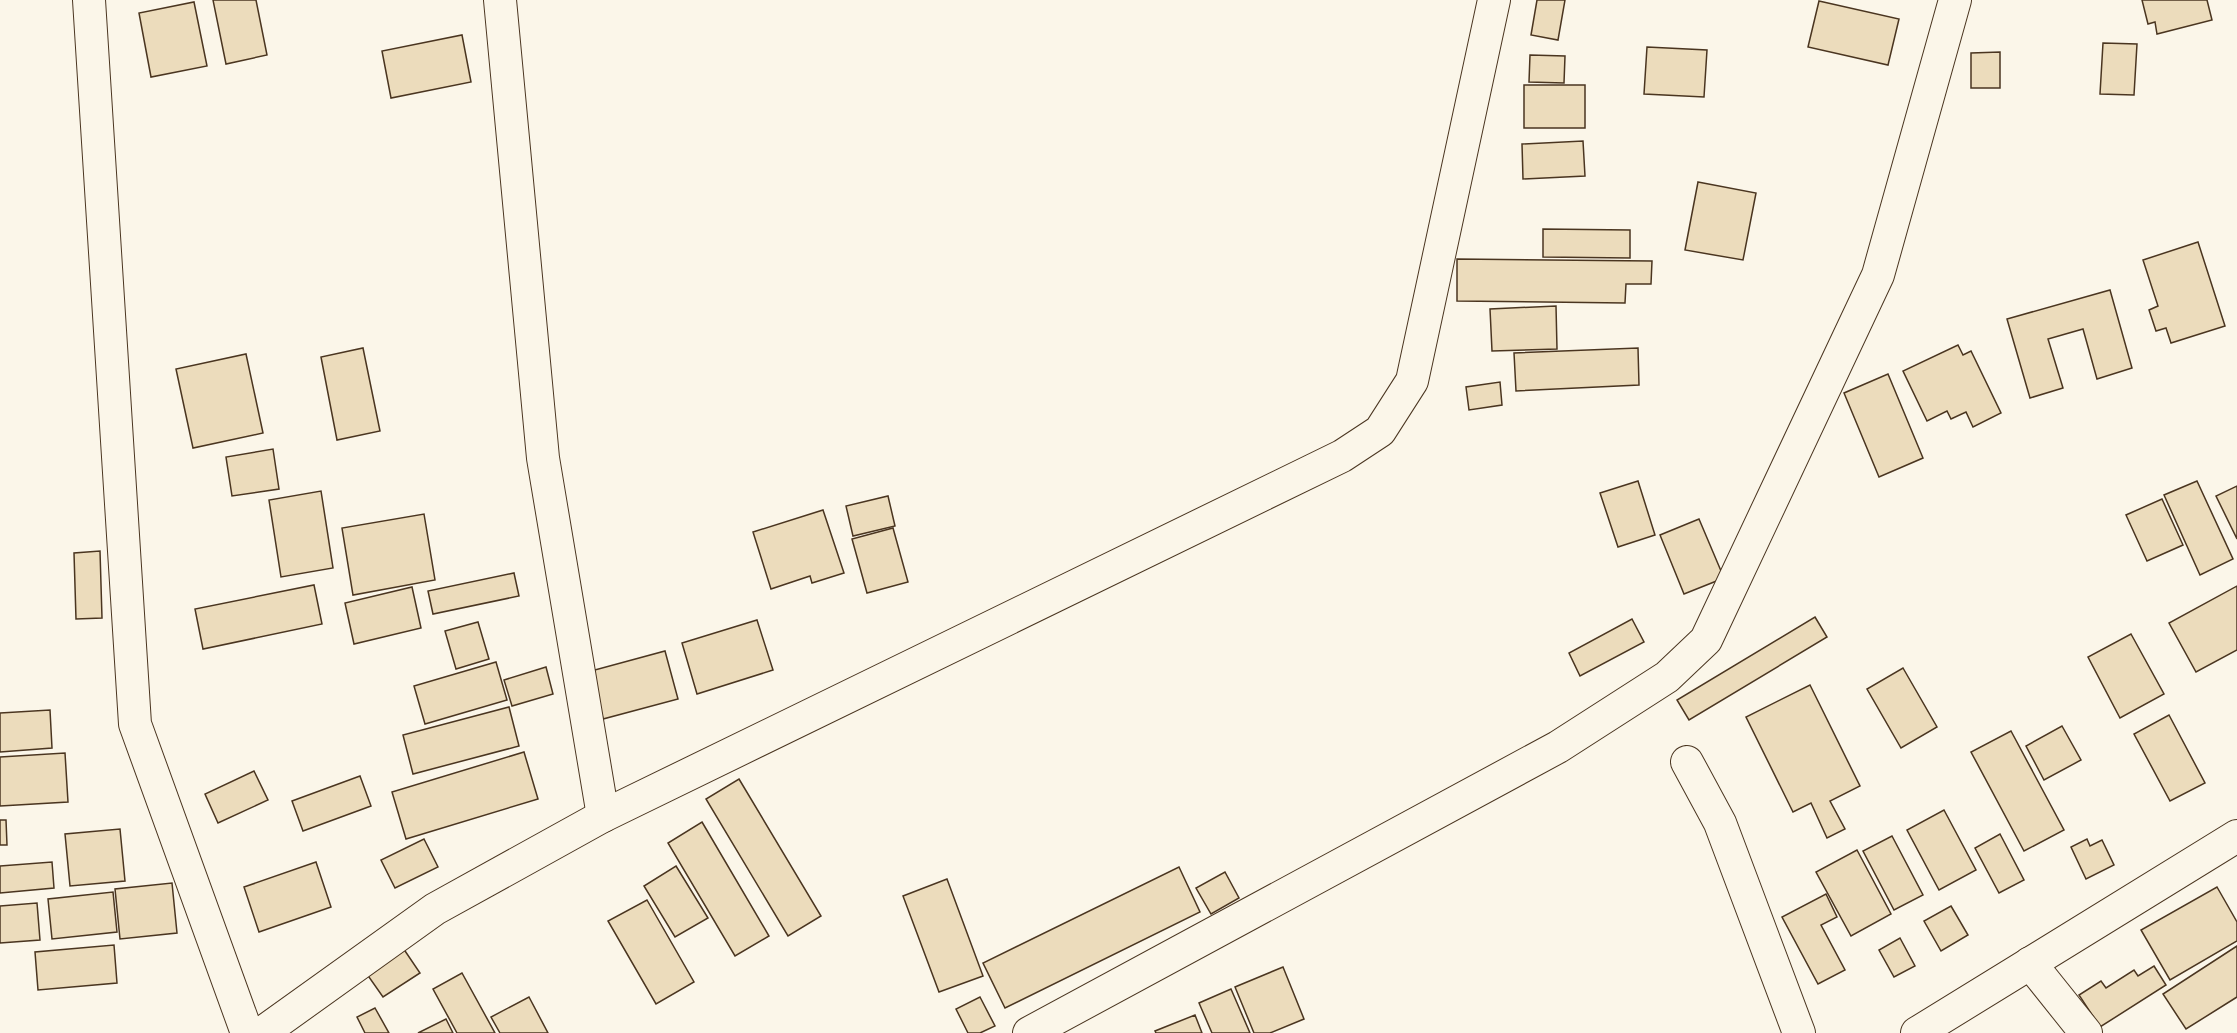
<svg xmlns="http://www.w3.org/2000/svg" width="2237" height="1033" viewBox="0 0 2237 1033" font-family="Raleway,sans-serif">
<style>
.building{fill:#ecdcbc;stroke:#4a3520;stroke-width:1.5}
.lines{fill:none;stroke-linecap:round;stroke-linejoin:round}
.street-casing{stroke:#4a3520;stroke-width:34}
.street{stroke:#fbf6e9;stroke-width:32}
</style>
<rect width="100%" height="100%" fill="#fbf6e9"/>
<!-- building -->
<g class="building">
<polygon points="213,0 256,0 267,55 226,64"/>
<polygon points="1537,0 1565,0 1558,40 1531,35"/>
<polygon points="2142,0 2207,0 2212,20 2157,34 2155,22 2148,24"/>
<polygon points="1819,1 1899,19 1888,65 1808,47"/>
<polygon points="194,2 207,66 151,77 139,13"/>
<polygon points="462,35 471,82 391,98 382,51"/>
<polygon points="2103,43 2137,44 2134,95 2100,94"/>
<polygon points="1647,47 1707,50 1704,97 1644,94"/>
<polygon points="2000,52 2000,88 1971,88 1971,53"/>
<polygon points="1530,55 1565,56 1564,83 1529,82"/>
<rect x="1524" y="85" width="61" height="43"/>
<polygon points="1583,141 1585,176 1523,179 1522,144"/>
<polygon points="1698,182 1756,193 1743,260 1685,250"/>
<polygon points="1543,229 1630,230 1630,258 1543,257"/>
<polygon points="2198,242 2225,326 2171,343 2166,328 2156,331 2149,310 2158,306 2143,260"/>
<polygon points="1457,259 1652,261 1651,284 1626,284 1625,303 1457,301"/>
<polygon points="2110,290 2132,368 2097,379 2083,329 2048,339 2063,388 2030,398 2007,319"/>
<polygon points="1556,306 1557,349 1492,351 1490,309"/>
<polygon points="1958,345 1963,355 1971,351 2001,413 1973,427 1966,412 1951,419 1947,411 1927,421 1903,371"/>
<polygon points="363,348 380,431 337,440 321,357"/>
<polygon points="1638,348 1639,385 1516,391 1514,353"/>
<polygon points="246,354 263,433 193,448 176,369"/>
<polygon points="1888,374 1923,458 1879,477 1844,393"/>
<polygon points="1500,382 1502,405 1469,410 1466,387"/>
<polygon points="273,449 279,489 232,496 226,457"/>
<polygon points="1638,481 1655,535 1618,547 1600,493"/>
<polygon points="2197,481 2233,559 2200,575 2164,495"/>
<polygon points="2237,486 2237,539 2216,496"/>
<polygon points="321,491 333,568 281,577 269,500"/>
<polygon points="888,496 895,526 853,536 846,506"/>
<polygon points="2162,499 2183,545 2147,561 2126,515"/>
<polygon points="823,510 844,573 812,583 810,576 771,589 753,532"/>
<polygon points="424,514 435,580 353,595 342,528"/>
<polygon points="1699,519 1724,578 1684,594 1660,535"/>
<polygon points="893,528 908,582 867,593 852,539"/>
<polygon points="100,551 102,618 76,619 74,553"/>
<polygon points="514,573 519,596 433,614 428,591"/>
<polygon points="314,585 322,624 203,649 195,609"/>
<polygon points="2237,586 2237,650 2196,672 2169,623"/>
<polygon points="412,587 421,628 354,644 345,603"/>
<polygon points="1815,617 1827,637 1689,720 1677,700"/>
<polygon points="1632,619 1644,642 1580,676 1569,653"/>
<polygon points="757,620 773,670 697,694 682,643"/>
<polygon points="478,622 489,659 456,669 445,631"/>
<polygon points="2131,634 2164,694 2120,718 2088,657"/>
<polygon points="665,651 678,699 603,719 591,671"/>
<polygon points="496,662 507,700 425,724 414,686"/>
<polygon points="546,667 553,694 512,706 504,680"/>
<polygon points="1903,668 1937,727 1901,748 1867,689"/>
<polygon points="1810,685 1860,786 1830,801 1845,829 1827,838 1811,803 1793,812 1746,717"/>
<polygon points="509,707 519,746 413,774 403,735"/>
<polygon points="50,710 52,748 0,752 0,713"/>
<polygon points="2169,715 2205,783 2170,801 2134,734"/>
<polygon points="2062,726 2081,760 2044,780 2026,746"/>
<polygon points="2011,731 2064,830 2024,851 1971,752"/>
<polygon points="524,752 538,799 406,839 392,792"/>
<polygon points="65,753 68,802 0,806 0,757"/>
<polygon points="254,771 268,800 218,823 205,794"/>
<polygon points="360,776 371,806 303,831 292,801"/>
<polygon points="739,779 821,916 788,936 706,799"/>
<polygon points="1944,810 1976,870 1939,890 1907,830"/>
<polygon points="0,820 6,820 7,845 0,845"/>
<polygon points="702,822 769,936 735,956 668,843"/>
<polygon points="120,829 125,881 70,886 65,834"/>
<polygon points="2000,834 2024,880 1999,893 1975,848"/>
<polygon points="1892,836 1923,895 1894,910 1863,851"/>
<polygon points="424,839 438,867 395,888 381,860"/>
<polygon points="2087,839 2090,846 2102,840 2114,865 2086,879 2071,847"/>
<polygon points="1857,850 1891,914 1851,936 1816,872"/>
<polygon points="52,862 54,888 0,893 0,866"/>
<polygon points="316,862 331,907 259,932 244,887"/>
<polygon points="676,866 708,918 675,937 644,886"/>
<polygon points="1179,867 1200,912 1005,1008 983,963"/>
<polygon points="1225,872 1239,898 1211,914 1196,888"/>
<polygon points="947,879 983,976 939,992 903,896"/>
<polygon points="172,883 177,933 120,939 115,889"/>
<polygon points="2217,887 2237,922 2237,941 2170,980 2141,930"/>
<polygon points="113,892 117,932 52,939 48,899"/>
<polygon points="1826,894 1837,917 1821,925 1845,970 1818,984 1782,917"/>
<polygon points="647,900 694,982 656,1004 608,921"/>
<polygon points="37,903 40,940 0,943 0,906"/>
<polygon points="1951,906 1968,935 1941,951 1924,921"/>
<polygon points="1900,938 1915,966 1894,977 1879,950"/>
<polygon points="114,945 117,983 38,990 35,952"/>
<polygon points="401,945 420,973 383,997 364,970"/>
<polygon points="2237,946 2237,997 2186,1029 2163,994"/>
<polygon points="2154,966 2166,985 2100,1027 2079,995 2101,981 2106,988 2134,970 2138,976"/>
<polygon points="1283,967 1304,1019 1270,1033 1254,1033 1235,987"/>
<polygon points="462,973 495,1033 457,1033 433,989"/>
<polygon points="1231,989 1250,1033 1212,1033 1199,1003"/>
<polygon points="529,997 548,1033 500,1033 491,1017"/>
<polygon points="980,997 995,1026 980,1033 968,1033 956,1009"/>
<polygon points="375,1008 389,1033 365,1033 357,1017"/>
<polygon points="1195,1015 1202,1033 1156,1033 1155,1031"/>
<polygon points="446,1019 453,1033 418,1033"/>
</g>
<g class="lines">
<!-- street casing -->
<g class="street-casing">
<g id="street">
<polyline points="89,0 135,724 247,1033"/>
<polyline points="500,0 543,458 603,816"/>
<polyline points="1687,762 1720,823 1799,1033"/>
<polyline points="2030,963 2086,1033"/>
<polyline points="262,1033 435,909 603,816 1342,456 1380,431 1412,381 1494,0"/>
<polyline points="1029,1033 1558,747 1667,677 1706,640 1878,275 1955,0"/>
<polyline points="1917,1033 2237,836"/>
</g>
</g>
<!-- street -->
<use href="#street" class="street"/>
</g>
</svg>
